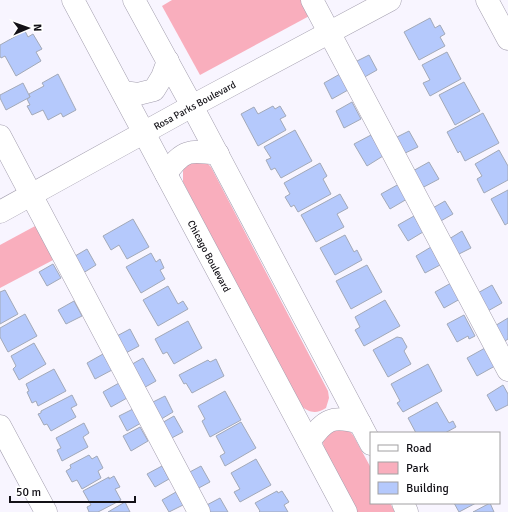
<svg xmlns="http://www.w3.org/2000/svg" width="508" height="512" viewBox="0 0 508 512" font-family="Signika,sans-serif">
<style>
.green{fill:#f9aebd}
.building{fill:#b5c9fc;stroke:#a2a9b8}
.lines{fill:none;stroke-linecap:round;stroke-linejoin:round}
.minor-casing{stroke:#a39eae;stroke-width:23}
.minor{stroke:#fff;stroke-width:22}
.labels{text-anchor:middle;stroke-width:4;stroke-linejoin:round;paint-order:stroke}
.street-label{font-size:10px;fill:#131117;stroke:#fff}
</style>
<rect width="100%" height="100%" fill="#f8f5ff"/>
<!-- green -->
<g class="green">
<polygon points="172,0 305,0 313,14 200,75 162,6"/>
<path d="M204,160l7,7 117,224 1,7 -3,10c-11,7 -17,4 -27,-3l-116,-223v-11l3,-7z"/>
<polygon points="37,225 55,259 0,288 0,245"/>
<polygon points="346,427 353,435 371,468 371,503 390,503 395,512 355,512 324,453 323,442 326,433"/>
</g>
<!-- building -->
<g class="building">
<polygon points="430,18 435,28 440,25 445,34 440,37 445,46 419,60 404,32"/>
<polygon points="25,31 28,37 33,34 42,49 36,52 41,61 16,76 5,56 1,58 0,56 0,45"/>
<polygon points="447,52 461,79 430,96 423,83 430,80 422,65"/>
<polygon points="369,55 377,70 361,79 353,63"/>
<polygon points="58,74 76,110 63,117 61,113 48,120 43,110 32,115 27,106 30,105 27,99 30,97 29,94 44,86 42,83"/>
<polygon points="340,74 348,90 332,99 324,83"/>
<polygon points="464,82 480,111 455,125 439,95"/>
<polygon points="23,83 30,97 6,110 0,98 0,95"/>
<polygon points="352,102 361,119 344,128 336,111"/>
<polygon points="273,106 275,109 280,106 286,116 280,119 286,130 258,146 241,114 254,107 258,114"/>
<polygon points="483,113 499,143 465,161 460,151 458,153 447,132"/>
<polygon points="295,130 312,161 281,178 275,168 271,170 266,160 271,158 264,147"/>
<polygon points="409,131 418,147 401,155 393,139"/>
<polygon points="371,135 383,156 367,166 354,144"/>
<polygon points="499,150 508,166 508,180 484,193 477,179 482,176 475,164"/>
<polygon points="429,162 439,179 420,189 411,172"/>
<polygon points="320,163 327,176 323,179 331,194 298,212 294,205 291,207 285,197 290,194 284,183"/>
<polygon points="399,184 407,199 390,209 381,194"/>
<polygon points="508,190 508,223 505,225 491,199"/>
<polygon points="340,194 348,208 337,214 344,227 316,242 301,215"/>
<polygon points="445,201 453,214 439,222 431,209"/>
<polygon points="414,216 423,232 408,241 398,225"/>
<polygon points="133,219 149,247 127,259 119,245 111,250 103,236"/>
<polygon points="462,231 471,248 457,255 449,239"/>
<polygon points="345,235 354,252 357,250 362,260 335,275 320,248"/>
<polygon points="431,247 440,265 425,273 416,256"/>
<polygon points="87,249 96,265 80,275 70,259"/>
<polygon points="151,253 156,262 160,259 164,268 160,270 165,279 141,293 126,267"/>
<polygon points="53,264 61,278 47,286 39,272"/>
<polygon points="367,265 382,292 351,309 336,281"/>
<polygon points="451,283 460,299 444,308 435,292"/>
<polygon points="492,285 502,303 486,312 476,294"/>
<polygon points="168,286 178,304 183,301 188,309 158,326 143,300"/>
<polygon points="5,290 18,314 0,324 0,292"/>
<polygon points="385,300 400,326 364,346 355,330 360,327 355,317"/>
<polygon points="74,301 82,316 66,324 58,310"/>
<polygon points="25,314 37,336 8,352 0,337 0,328"/>
<polygon points="464,315 475,336 469,339 468,336 457,342 447,324"/>
<polygon points="508,318 508,339 502,343 493,327"/>
<polygon points="188,321 202,348 174,364 167,352 163,354 155,339"/>
<polygon points="130,329 139,346 122,355 113,338"/>
<polygon points="397,337 402,338 407,347 404,351 411,364 388,377 373,350"/>
<polygon points="34,343 46,364 19,380 13,369 16,366 11,356"/>
<polygon points="485,348 495,366 477,376 467,358"/>
<polygon points="103,354 112,370 95,379 87,363"/>
<polygon points="143,358 156,381 140,390 127,367"/>
<polygon points="216,359 224,376 192,393 186,383 184,384 179,375 208,360 210,362"/>
<polygon points="428,364 442,391 403,412 397,403 400,401 391,384"/>
<polygon points="54,369 66,391 38,406 36,401 32,403 27,392 29,391 26,384"/>
<polygon points="119,383 127,398 111,407 103,392"/>
<polygon points="503,385 508,394 508,405 496,411 487,395"/>
<polygon points="225,391 241,420 210,437 202,421 205,419 198,406"/>
<polygon points="72,395 77,405 71,408 76,417 51,431 47,424 44,425 38,414 41,413 41,411"/>
<polygon points="165,396 173,412 158,421 149,404"/>
<polygon points="437,402 449,423 453,421 456,427 445,433 416,433 408,418"/>
<polygon points="133,409 141,423 127,431 119,416"/>
<polygon points="174,416 183,432 168,440 160,424"/>
<polygon points="241,422 256,448 225,466 220,456 225,453 216,436"/>
<polygon points="84,423 89,433 83,437 88,447 62,461 57,450 61,448 56,438"/>
<polygon points="140,427 148,441 131,451 123,436"/>
<polygon points="89,455 92,459 97,456 103,468 98,471 101,478 82,489 77,480 72,482 66,471 71,468 70,465"/>
<polygon points="256,459 271,485 240,502 234,492 240,489 231,473"/>
<polygon points="162,466 169,479 155,487 147,474"/>
<polygon points="201,466 210,482 195,490 186,474"/>
<polygon points="114,476 120,487 115,489 121,500 98,512 89,512 87,507 91,505 83,491 109,477 109,479"/>
<polygon points="277,491 278,493 282,491 289,502 284,505 288,512 259,512 260,511 255,503"/>
<polygon points="176,492 183,505 169,512 162,500"/>
<polygon points="220,498 228,512 205,512 203,507"/>
<polygon points="125,502 130,512 108,512"/>
<polygon points="454,503 476,503 459,512"/>
<polygon points="490,503 494,512 473,512"/>
</g>
<g class="lines">
<!-- minor casing -->
<g class="minor-casing">
<g id="minor">
<path id="s1" d="M73,0l71,133 202,379"/>
<polyline points="134,0 192,106 371,444"/>
<polyline points="312,0 508,370"/>
<polyline points="487,0 508,39"/>
<polyline points="123,92 138,94 154,90 162,77 168,61"/>
<polyline points="0,136 199,512"/>
<path d="M166,174c17,-25 24,-24 52,-20"/>
<path id="s2" d="M0,212l192,-106 198,-106"/>
<polyline points="0,426 46,512"/>
<path d="M309,442c16,-23 23,-27 51,-19"/>
<polyline points="403,503 407,512"/>
</g>
</g>
<!-- minor -->
<use href="#minor" class="minor"/>
</g>
<g class="labels">
<!-- street labels -->
<g class="street-label">
<text dy="4" stroke="none"><textPath href="#s2" startOffset="222">Rosa Parks Boulevard</textPath></text>
<text dy="4" stroke="none"><textPath href="#s1" startOffset="290">Chicago Boulevard</textPath></text>
</g>
</g>
<!-- legend -->
<rect x="370" y="432" width="130" height="72" fill="#ffffff" stroke="#a1a0a2"/>
<rect x="378" y="445" width="20" height="6" fill="#ffffff" stroke="#a1a0a2"/>
<text x="406" y="452" font-size="12" fill="#131117">Road</text>
<rect x="378" y="462" width="20" height="12" fill="#f9aebd" stroke="#a1a0a2"/>
<text x="406" y="472" font-size="12" fill="#131117">Park</text>
<rect x="378" y="482" width="20" height="12" fill="#b5c9fc" stroke="#a1a0a2"/>
<text x="406" y="492" font-size="12" fill="#131117">Building</text>
<!-- north arrow -->
<g transform="translate(28 28) rotate(88)" stroke="#ffffff" stroke-width="3" paint-order="stroke">
<path d="M0-3L7 15L0 10L-7 15Z" fill="#131117"/>
<text y="-6" font-size="11" font-weight="bold" text-anchor="middle" fill="#131117">N</text>
</g>
<!-- scale -->
<path d="M10 496v6h125v-6" fill="none" stroke="#131117" stroke-width="2"/>
<text x="16" y="496" font-size="12" fill="#131117" stroke="#ffffff" stroke-width="3" paint-order="stroke">50 m</text>
</svg>
